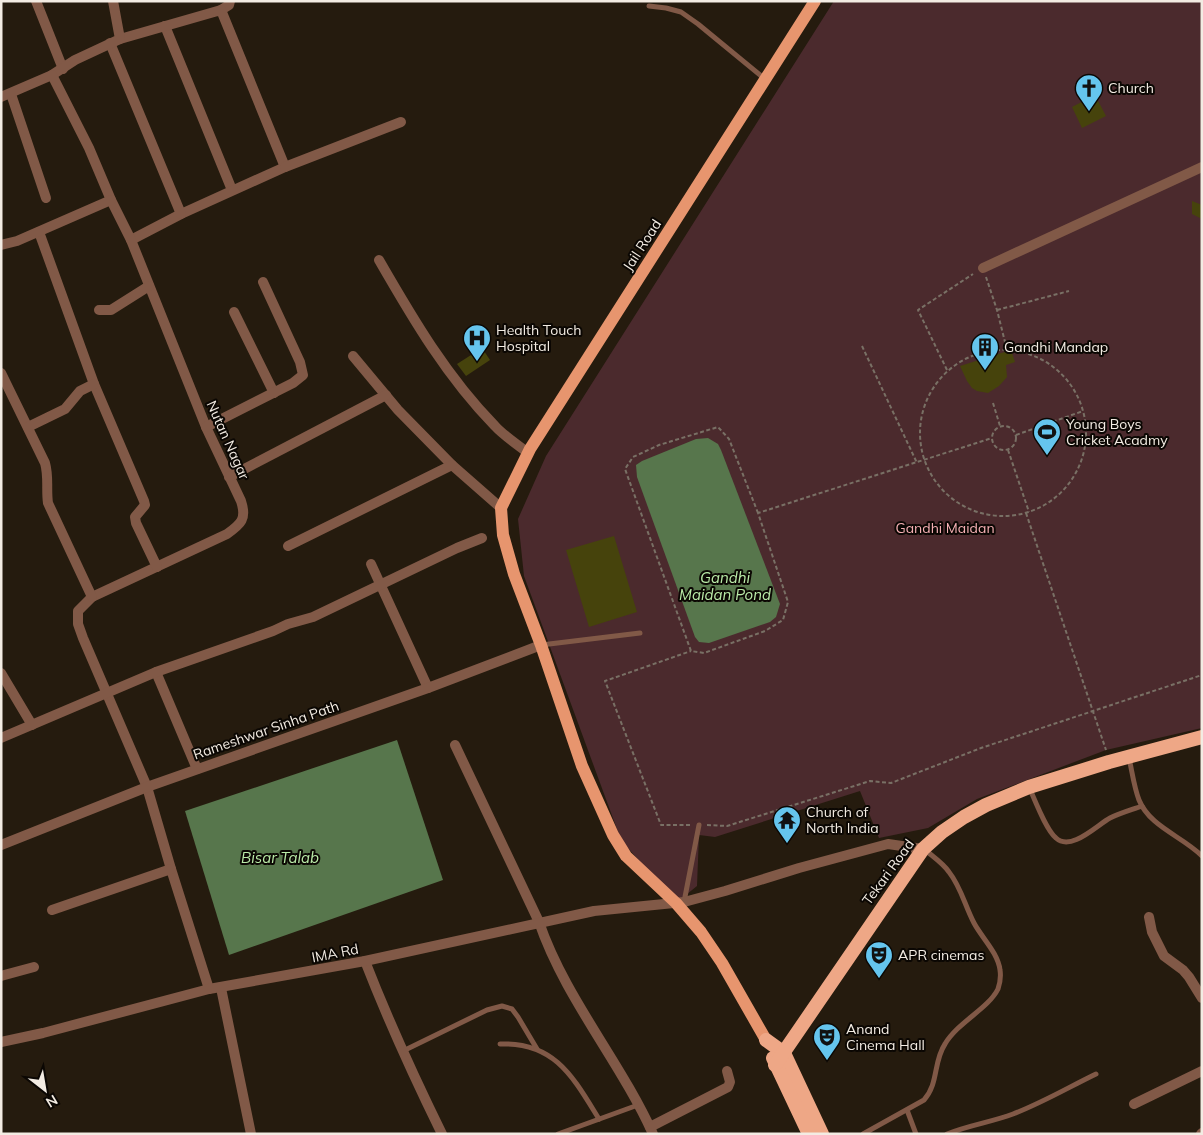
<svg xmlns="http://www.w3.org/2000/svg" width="1203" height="1135" viewBox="0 0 1203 1135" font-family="Mulish,sans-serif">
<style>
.green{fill:#4b2a2d}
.water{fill:#57764c}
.building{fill:#46430c}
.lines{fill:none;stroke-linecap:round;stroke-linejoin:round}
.path{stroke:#797065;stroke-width:2;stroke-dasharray:4 2.5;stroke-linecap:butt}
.service{stroke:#815947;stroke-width:5}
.minor{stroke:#815947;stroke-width:10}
.primary{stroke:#e7956e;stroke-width:12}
.trunk{stroke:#eea786;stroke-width:14}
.labels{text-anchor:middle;stroke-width:4;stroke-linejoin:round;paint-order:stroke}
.poi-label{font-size:14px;fill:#f3ece3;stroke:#0b0703;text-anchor:start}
.street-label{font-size:14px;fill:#f3ece3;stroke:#0b0703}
.park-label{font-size:14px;fill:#f5b0b4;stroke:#0b0703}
.water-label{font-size:15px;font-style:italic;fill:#baeba8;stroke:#0b0703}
</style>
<rect width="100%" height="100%" fill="#251b0e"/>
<!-- green -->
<polygon class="green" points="834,1 1202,1 1202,728 1106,750 977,799 928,828 879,838 860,791 715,837 699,835 697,886 676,903 621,840 524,576 518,519 546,456"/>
<!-- water -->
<g class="water">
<polygon points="708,438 718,444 721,450 780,604 776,617 770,622 709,643 699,642 695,637 637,477 636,465 642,461 696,439"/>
<polygon points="397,740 443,880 229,955 185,811"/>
</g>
<!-- building -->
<g class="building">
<polygon points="1095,95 1106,116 1082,128 1072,107"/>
<polygon points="1192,201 1202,205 1202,219 1192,214"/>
<polygon points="482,348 490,360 466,376 457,364"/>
<polygon points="1011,350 1015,362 1006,365 1007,377 999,386 988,393 977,391 972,388 967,381 960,366"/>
<polygon points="614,536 637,612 589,627 566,550"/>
</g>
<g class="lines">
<!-- path -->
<g class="path">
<polyline points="986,277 997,310 1007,350"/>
<polyline points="997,310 1069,291"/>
<polyline points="862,346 917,463"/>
<circle cx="1003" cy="433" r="83"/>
<polyline points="947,370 918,310 973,274"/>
<polyline points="993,403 1000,426"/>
<circle cx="1004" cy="438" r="12"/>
<polyline points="1016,435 1083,411"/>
<polyline points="1008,450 1029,512"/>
<polyline points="758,513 729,439 718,427 659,445 633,457 625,469 691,651 704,653 765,631 783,620 788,602 758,513 992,438"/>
<polyline points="1026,513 1106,750"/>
<polyline points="690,825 661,825 605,681 691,651"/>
<polyline points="707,825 727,826 870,781 891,783 981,748 1202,675"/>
</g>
<!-- service -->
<g class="service">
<polyline points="649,6 666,8 681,12 698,24 765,79"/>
<polyline points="541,645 640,633"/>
<path d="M1129,758c3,13 5,29 10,42 11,27 43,36 63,56"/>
<path d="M1029,787c6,13 17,43 27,51 15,14 41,-13 54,-20 10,-5 21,-8 32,-12"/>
<polyline points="684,902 699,825"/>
<path d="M500,1044c55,-2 73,33 99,75"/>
<polyline points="403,1051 487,1010 502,1006 512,1009 518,1017 537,1049"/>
<polyline points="907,1110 916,1134"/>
<polyline points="558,1134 638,1105"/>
<path d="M863,1134l61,-34c15,-17 9,-38 21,-56 13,-22 43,-35 53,-55 2,-6 3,-13 2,-19 -2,-17 -18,-32 -26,-47 -9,-17 -13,-36 -25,-51 -6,-9 -17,-16 -25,-23"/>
<path d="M947,1134c22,-9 45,-12 66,-20 29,-11 56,-27 83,-40"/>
</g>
<!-- minor -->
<g class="minor">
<polyline points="36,1 63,69"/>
<polyline points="221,10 229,5 230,1"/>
<polyline points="165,26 232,190"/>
<polyline points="120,39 221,10 285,167 181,214 131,240"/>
<polyline points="110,43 181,214"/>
<polyline points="52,75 75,60 120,39 113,1"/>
<polyline points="11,94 46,198"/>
<path d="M1,97l51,-22 37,73 22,52 20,40 75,187 35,74c6,18 0,23 -14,33l-135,63 -14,14v13l5,14 64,149 24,82 38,120"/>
<polyline points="285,167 401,122"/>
<polyline points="39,232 94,384 144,501 145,505 135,517 136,523 157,567"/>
<polyline points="1,245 17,241 111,200"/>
<path d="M379,260c34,59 68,117 116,166 9,10 22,18 33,27"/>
<polyline points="983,268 1202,167"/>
<polyline points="99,310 111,310 149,286"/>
<polyline points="234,312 274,393"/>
<polyline points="353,356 398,410 452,465 501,508"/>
<path d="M1,373l44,90c4,14 1,26 3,40l44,94"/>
<polyline points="28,427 65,409 80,391 94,384"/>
<polyline points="206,427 293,383 303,375 300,362 263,282"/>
<polyline points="229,477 386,395"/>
<polyline points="288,546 452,465"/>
<polyline points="371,564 428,688"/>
<polyline points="156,672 197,769"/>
<polyline points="1,673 32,725"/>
<polyline points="1,738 156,672 273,631 288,624 313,617 457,548 482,538"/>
<path d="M455,745l84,177c26,76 81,139 114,212"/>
<polyline points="1,845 147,787 428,688 541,645"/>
<polyline points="52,910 171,869"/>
<polyline points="1149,917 1152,932 1164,956 1183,970 1189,977 1202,998"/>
<path d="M365,961c23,59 49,116 77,173"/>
<polyline points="1,976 34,967"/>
<polyline points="221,988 251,1134"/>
<polyline points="1,1042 43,1033 209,989 365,961 594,911 684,902 725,891 799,868 888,844 923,849"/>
<polyline points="1134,1104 1202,1071"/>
<polyline points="650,1127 728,1087 730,1082 727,1071"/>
<polyline points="1201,1134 1202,1133"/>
</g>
<!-- primary -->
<polyline class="primary" points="766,1040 722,963 701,932 676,903 626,856 613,835 582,766 541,645 514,574 503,535 501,508 530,449 815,1"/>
<!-- trunk -->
<g class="trunk">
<polyline points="766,1040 784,1053 822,1134"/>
<polyline points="773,1058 809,1134"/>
<polyline points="775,1065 923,849 942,832 964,817 986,805 1029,787 1109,762 1202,737"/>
</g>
</g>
<!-- icons -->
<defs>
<g id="church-pin" transform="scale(1.4375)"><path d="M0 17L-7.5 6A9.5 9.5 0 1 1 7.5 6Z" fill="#65c5ee" stroke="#0b0703"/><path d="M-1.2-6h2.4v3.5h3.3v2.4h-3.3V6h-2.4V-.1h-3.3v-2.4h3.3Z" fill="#111"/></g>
<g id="hospital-pin" transform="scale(1.4375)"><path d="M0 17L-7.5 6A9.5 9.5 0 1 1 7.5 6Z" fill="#65c5ee" stroke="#0b0703"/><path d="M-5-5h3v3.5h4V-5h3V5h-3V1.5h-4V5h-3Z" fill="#111"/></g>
<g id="building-pin" transform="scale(1.4375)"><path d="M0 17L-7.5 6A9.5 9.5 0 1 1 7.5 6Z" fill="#65c5ee" stroke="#0b0703"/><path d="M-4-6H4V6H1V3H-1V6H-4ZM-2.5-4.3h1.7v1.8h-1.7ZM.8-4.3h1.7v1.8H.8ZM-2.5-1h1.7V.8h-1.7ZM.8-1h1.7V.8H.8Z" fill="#111"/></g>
<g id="stadium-pin" transform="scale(1.4375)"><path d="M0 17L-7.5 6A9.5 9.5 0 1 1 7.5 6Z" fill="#65c5ee" stroke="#0b0703"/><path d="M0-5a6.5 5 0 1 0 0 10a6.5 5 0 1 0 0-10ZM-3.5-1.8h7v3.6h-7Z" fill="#111"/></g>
<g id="temple-pin" transform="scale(1.4375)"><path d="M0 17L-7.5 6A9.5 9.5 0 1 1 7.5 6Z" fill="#65c5ee" stroke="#0b0703"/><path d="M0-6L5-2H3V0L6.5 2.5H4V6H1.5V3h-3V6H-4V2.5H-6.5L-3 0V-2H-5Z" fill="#111"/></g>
<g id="theatre-pin" transform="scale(1.4375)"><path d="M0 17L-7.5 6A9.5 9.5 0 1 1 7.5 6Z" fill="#65c5ee" stroke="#0b0703"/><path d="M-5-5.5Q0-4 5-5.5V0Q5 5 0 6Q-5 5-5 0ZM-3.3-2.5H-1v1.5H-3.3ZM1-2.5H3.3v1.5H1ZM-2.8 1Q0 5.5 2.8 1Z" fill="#111"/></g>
</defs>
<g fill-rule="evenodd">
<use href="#church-pin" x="1089" y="88"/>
<use href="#hospital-pin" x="477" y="338"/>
<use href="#building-pin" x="985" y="347"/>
<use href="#stadium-pin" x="1047" y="432"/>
<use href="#temple-pin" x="787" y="820"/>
<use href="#theatre-pin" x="879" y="955"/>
<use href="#theatre-pin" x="827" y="1037"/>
</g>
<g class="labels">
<!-- poi labels -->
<g class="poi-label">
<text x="1108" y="93">Church</text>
<text x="496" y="335">Health Touch<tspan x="496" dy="16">Hospital</tspan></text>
<text x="1004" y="352">Gandhi Mandap</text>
<text x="1066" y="429">Young Boys<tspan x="1066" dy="16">Cricket Acadmy</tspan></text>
<text x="806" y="817">Church of<tspan x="806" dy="16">North India</tspan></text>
<text x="898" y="960">APR cinemas</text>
<text x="846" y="1034">Anand<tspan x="846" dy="16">Cinema Hall</tspan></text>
</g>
<!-- street labels -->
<g class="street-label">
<text transform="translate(642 245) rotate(-57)" y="5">Jail Road</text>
<text transform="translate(228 440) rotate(66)" y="5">Nutan Nagar</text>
<text transform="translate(266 730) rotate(-19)" y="5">Rameshwar Sinha Path</text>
<text transform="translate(888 872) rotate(-54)" y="5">Tekari Road</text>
<text transform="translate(335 953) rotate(-11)" y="5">IMA Rd</text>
</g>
<!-- park labels -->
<g class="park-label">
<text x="945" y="533">Gandhi Maidan</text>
</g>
<!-- water labels -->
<g class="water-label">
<text x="725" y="583">Gandhi<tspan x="725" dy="17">Maidan Pond</tspan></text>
<text x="280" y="863">Bisar Talab</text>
</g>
</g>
<!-- border -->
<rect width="1203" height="1135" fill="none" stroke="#f3ece3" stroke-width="5"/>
<!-- north arrow -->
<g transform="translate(45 1090) rotate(149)" stroke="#0b0703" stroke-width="4" paint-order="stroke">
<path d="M0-4L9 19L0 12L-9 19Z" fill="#f3ece3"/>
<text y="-8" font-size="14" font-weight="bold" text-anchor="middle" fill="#f3ece3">N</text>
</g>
</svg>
